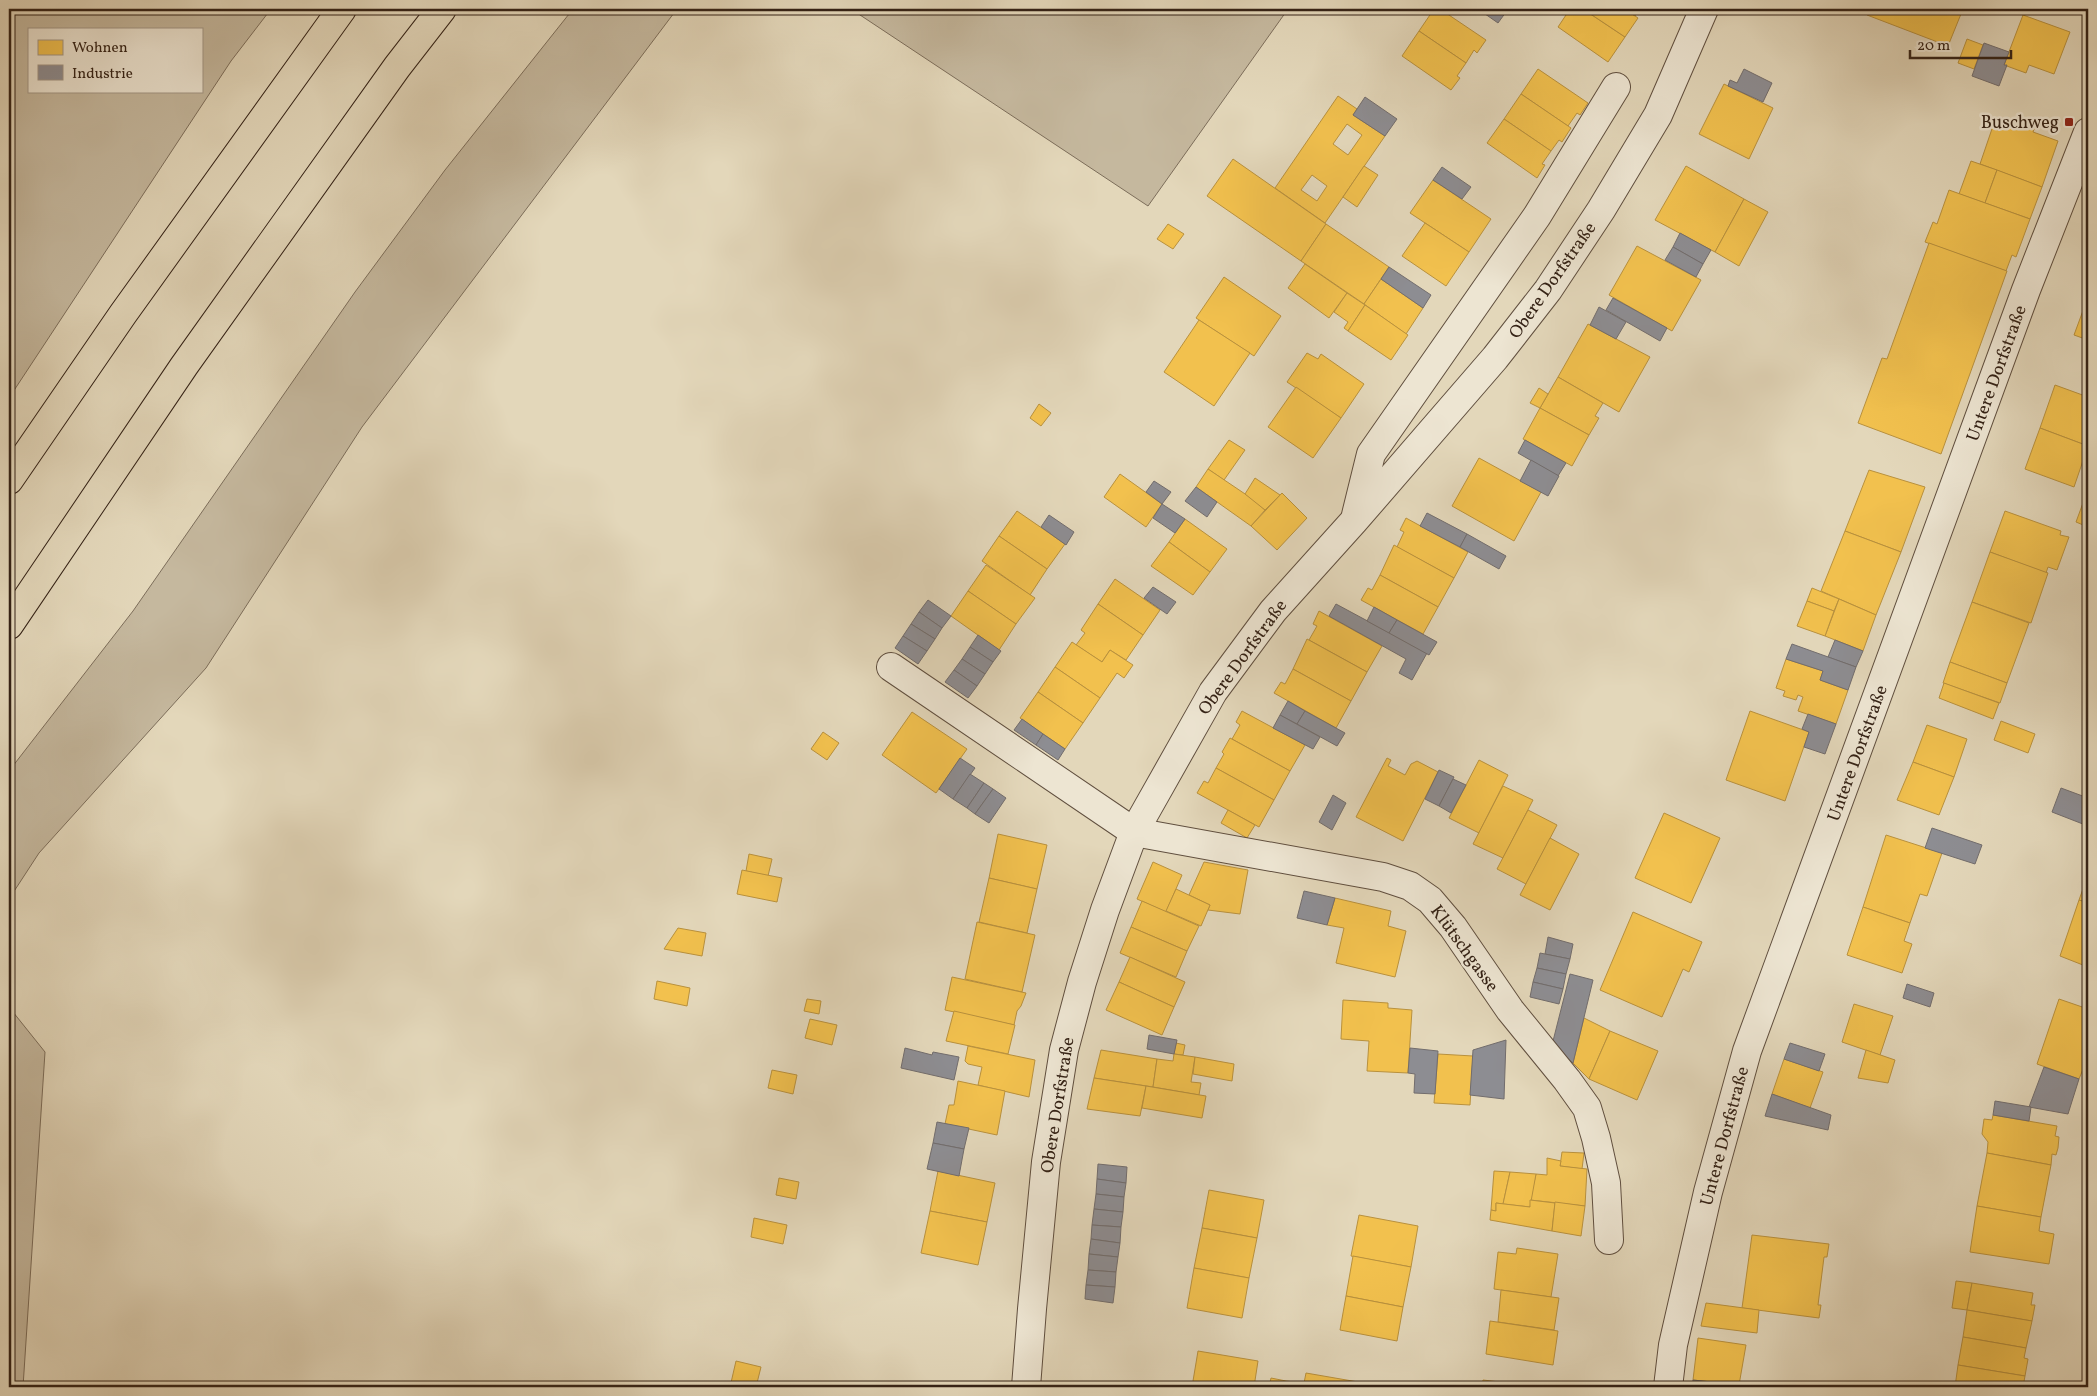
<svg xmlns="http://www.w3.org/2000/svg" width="2097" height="1396" viewBox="0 0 2097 1396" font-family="Vollkorn,serif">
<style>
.green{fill:#c5b89e;stroke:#7c6d5a;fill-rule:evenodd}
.homes{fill:#f2c14e;stroke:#b9913d;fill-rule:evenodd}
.industry{fill:#8d8d92;stroke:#726d6d}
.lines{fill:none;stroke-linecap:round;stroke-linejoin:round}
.minor-casing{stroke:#604f3f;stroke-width:30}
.motorway-casing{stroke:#342216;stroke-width:30}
.minor{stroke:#ede5d2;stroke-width:28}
.motorway{stroke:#e3d7ba;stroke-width:28}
.poi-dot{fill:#8f2418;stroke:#ede5d2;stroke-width:2}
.labels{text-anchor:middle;stroke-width:5;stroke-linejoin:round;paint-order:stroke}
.poi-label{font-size:18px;fill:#342216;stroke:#ede5d2;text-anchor:end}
.street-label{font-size:18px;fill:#342216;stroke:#ede5d2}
</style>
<rect width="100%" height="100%" fill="#e3d7ba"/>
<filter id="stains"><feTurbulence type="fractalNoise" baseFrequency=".004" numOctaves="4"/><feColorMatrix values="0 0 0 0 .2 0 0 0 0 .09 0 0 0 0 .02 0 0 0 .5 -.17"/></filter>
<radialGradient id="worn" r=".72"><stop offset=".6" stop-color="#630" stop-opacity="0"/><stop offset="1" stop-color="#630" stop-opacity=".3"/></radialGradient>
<!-- green -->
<g class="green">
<path d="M9,9h262l-40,52 -222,337zM29,29h172v62h-172z"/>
<polygon points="573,9 677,9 362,427 206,668 39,853 9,899 9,771 133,611 355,292 445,170"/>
<polygon points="851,9 1288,9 1148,206"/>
<polygon points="9,1007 45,1052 23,1387 9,1387"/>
</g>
<!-- homes -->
<g class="homes">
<polygon points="1434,9 1440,9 1486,40 1477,53 1474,50 1466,63 1419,31"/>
<polygon points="1570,9 1583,9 1625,37 1608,62 1558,27"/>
<polygon points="1583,9 1625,9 1638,18 1625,37"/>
<polygon points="1625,9 1640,9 1635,16"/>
<polygon points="1870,9 1963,9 1948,46 1867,15"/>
<polygon points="2023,15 2070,32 2054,74 2029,65 2026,73 2004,65"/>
<polygon points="1419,31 1466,63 1457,76 1460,78 1451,90 1402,56"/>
<polygon points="1967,39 1983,45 1974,69 1958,63"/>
<polygon points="1538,69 1588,103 1580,115 1577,113 1568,126 1521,94"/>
<polygon points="1724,84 1773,108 1749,159 1699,134"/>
<polygon points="1521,94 1571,128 1562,142 1559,140 1551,151 1504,119"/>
<path d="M1338,96l19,13 -4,6 32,21 -60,87 -50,-35zM1347,124l15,11 -14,20 -15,-11zM1312,175l15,11 -10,15 -16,-11z"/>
<polygon points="2021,118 2036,124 2033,132 2058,141 2042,187 1980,164 1995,120 2017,128"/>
<polygon points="1504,119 1551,151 1542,164 1545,165 1537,178 1487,143"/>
<polygon points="1233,159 1326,224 1301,261 1207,196"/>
<polygon points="1971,161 1997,170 1985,203 1959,194"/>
<polygon points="1364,166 1378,175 1357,207 1343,197"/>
<polygon points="1686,166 1744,199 1715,252 1655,220"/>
<polygon points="1997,170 2042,187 2030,219 1985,203"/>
<polygon points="1433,180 1491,219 1469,252 1410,213"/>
<polygon points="1949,190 2030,219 2016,257 2012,255 2006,271 1925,242 1933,222 1937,224"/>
<polygon points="1744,199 1768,212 1739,266 1715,252"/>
<polygon points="1425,223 1469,252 1446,286 1402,256"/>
<polygon points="1168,224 1184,234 1173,249 1157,239"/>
<polygon points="1326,224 1389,267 1364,304 1301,261"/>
<polygon points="1929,243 2007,271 1941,454 1858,423 1882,358 1887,359"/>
<polygon points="1637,246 1701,280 1672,331 1609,295"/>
<polygon points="1305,264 1347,293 1329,318 1288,288"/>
<polygon points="1224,277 1281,316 1254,356 1196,318"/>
<polygon points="1381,279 1423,308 1406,334 1364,304"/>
<polygon points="1347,293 1365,305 1348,331 1344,328 1348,322 1334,312"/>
<polygon points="2088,297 2088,340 2074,335"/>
<polygon points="1365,305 1408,335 1391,360 1348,331"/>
<polygon points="1199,320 1250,353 1214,406 1164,372"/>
<polygon points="1588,324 1650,357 1619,412 1558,377"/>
<polygon points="1307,353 1318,359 1321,354 1364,384 1341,418 1287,382"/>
<polygon points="1558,377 1603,403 1595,416 1599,418 1589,435 1540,408"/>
<polygon points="2055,385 2088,397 2088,446 2040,428"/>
<polygon points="1296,387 1341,418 1313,458 1268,427"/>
<polygon points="1539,388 1548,394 1540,408 1530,403"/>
<polygon points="1039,404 1051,413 1041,426 1030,418"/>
<polygon points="1540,408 1589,435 1572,466 1523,439"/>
<polygon points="2040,428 2088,446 2074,487 2025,469"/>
<polygon points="1229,440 1245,450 1224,480 1208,469"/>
<polygon points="1479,458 1541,492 1514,541 1452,506"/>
<polygon points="1208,469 1254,500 1265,510 1251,526 1196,487"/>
<polygon points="1869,470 1925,487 1901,552 1845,531"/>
<polygon points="1120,474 1162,504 1146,527 1104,497"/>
<polygon points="1255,478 1280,495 1265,510 1245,494"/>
<polygon points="2087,492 2088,492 2088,527 2076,522"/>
<polygon points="1282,493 1307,518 1277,550 1251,526"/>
<polygon points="1017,511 1065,544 1047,569 999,536"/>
<polygon points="2005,511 2061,531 2060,535 2069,537 2057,570 2048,567 2046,573 1990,552"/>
<polygon points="1406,518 1468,552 1454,578 1397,547 1404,532 1400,530"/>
<polygon points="1185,519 1227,549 1210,572 1169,542"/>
<polygon points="1845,531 1901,552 1876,615 1821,591"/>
<polygon points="999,536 1047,569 1030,595 982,561"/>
<polygon points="1169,542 1210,572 1193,595 1151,566"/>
<polygon points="1394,545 1454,578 1438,607 1380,575"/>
<polygon points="1990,552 2048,573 2031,623 1972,602"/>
<polygon points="986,565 1035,598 1016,624 968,591"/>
<polygon points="1380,575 1438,607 1423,634 1361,600 1368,588 1372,590"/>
<polygon points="1115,579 1160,610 1143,635 1098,604"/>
<polygon points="1812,588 1839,599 1834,611 1807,601"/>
<polygon points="968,591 1016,624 999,650 951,616"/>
<polygon points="1839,599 1876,615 1863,651 1825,636"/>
<polygon points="1807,601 1834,611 1825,636 1797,626"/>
<polygon points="1972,602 2029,623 2007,683 1950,662"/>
<polygon points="1098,604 1143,635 1126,660 1110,650 1102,662 1076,645 1085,633 1081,630"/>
<polygon points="1319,611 1382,646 1367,672 1309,640 1317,626 1313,624"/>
<polygon points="1307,639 1367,672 1351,701 1293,669"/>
<polygon points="1072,642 1102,662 1110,650 1133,665 1124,678 1117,673 1100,698 1055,667"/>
<polygon points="1786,659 1823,671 1820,680 1848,690 1836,724 1798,711 1803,697 1798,695 1796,700 1783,696 1785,691 1776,688"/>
<polygon points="1950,662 2007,683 2000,703 1943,683"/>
<polygon points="1055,667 1100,698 1083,723 1038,692"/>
<polygon points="1293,669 1351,701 1336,728 1274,693 1281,682 1285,684"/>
<polygon points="1944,683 1999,703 1993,719 1939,698"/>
<polygon points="1038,692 1083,723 1065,749 1020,718"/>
<polygon points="1242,711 1305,745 1290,771 1232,739 1240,725 1236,722"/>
<polygon points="1750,711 1809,732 1785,801 1726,780"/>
<polygon points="912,712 967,749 936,793 882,755"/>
<polygon points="2001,721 2035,734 2028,753 1994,740"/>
<polygon points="1927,725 1967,739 1954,777 1913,762"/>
<polygon points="823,732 839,743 827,760 811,749"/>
<polygon points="1230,738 1290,771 1274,800 1216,768 1224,754 1222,752"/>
<polygon points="1387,758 1391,760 1388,766 1405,775 1411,764 1417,761 1438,772 1403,841 1356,817"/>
<polygon points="1479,760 1508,775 1479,833 1449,818"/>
<polygon points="1913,762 1954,777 1939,815 1897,800"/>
<polygon points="1216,768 1274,800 1259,827 1197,793 1204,781 1208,783"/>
<polygon points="1503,786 1533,800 1503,858 1473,844"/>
<polygon points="1228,810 1255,825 1247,838 1221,823"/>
<polygon points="1528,810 1557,825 1526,884 1497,869"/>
<polygon points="1664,813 1720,838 1691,903 1635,878"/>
<polygon points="998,834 1047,845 1037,889 989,878"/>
<polygon points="1886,835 1942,853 1927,896 1920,894 1910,923 1863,907"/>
<polygon points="1550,838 1579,854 1550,910 1520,895"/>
<polygon points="749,854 772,859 768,876 746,871"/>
<polygon points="1153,862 1182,875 1166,912 1137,899"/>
<polygon points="1204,862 1248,870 1240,914 1208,910 1210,905 1189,895"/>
<polygon points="742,870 782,878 777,902 737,894"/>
<polygon points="2088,875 2088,903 2079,900"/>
<polygon points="989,878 1037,889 1027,933 979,922"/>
<polygon points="1176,889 1210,905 1201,926 1166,911"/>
<polygon points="1335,898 1391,911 1388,926 1406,931 1395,977 1336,963 1344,928 1327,925"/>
<polygon points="2079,900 2088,903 2088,967 2060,956"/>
<polygon points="1142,901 1199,926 1187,951 1131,927"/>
<polygon points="1863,907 1910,923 1904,941 1912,944 1902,973 1847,955"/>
<polygon points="1633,912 1702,942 1689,972 1683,969 1662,1017 1600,990"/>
<polygon points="977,922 1035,935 1022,992 965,979"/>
<polygon points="1131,927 1187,951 1176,977 1120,953"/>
<polygon points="678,928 706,933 702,956 664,949"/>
<polygon points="1130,957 1185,982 1174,1007 1119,982"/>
<polygon points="952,977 1026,993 1021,1006 1017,1011 1014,1025 945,1010"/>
<polygon points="657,981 690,988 687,1006 654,999"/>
<polygon points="1119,982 1174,1007 1162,1035 1106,1010"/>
<polygon points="807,999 821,1001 819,1014 804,1011"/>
<polygon points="2059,999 2088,1009 2088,1057 2079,1079 2037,1064"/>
<polygon points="1343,1000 1388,1003 1388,1008 1412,1010 1408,1073 1367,1071 1369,1041 1341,1039"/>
<polygon points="1854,1004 1893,1016 1880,1055 1842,1042"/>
<polygon points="954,1011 1015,1025 1008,1054 946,1041"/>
<polygon points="1584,1018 1610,1031 1589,1079 1573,1063"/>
<polygon points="810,1019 837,1025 832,1045 805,1038"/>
<polygon points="1610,1031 1658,1051 1637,1100 1589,1079"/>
<polygon points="1176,1043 1185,1045 1183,1055 1174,1054"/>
<polygon points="968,1046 1035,1060 1029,1097 978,1085 982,1067 968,1064 965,1061"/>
<polygon points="1101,1050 1157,1059 1153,1087 1094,1078"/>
<polygon points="1866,1050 1895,1060 1888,1083 1858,1078"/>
<polygon points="1174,1054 1195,1057 1191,1082 1201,1083 1199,1095 1153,1087 1157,1059 1173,1061"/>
<polygon points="1438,1054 1473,1056 1470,1105 1434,1103"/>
<polygon points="1195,1057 1234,1064 1232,1081 1193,1074"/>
<polygon points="1784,1059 1823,1072 1810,1108 1772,1094"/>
<polygon points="772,1070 797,1075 793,1094 768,1088"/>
<polygon points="1094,1078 1146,1086 1140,1116 1087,1109"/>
<polygon points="958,1081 1005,1091 997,1135 945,1124 949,1105 954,1105"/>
<polygon points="1146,1086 1206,1096 1202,1118 1142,1108"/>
<polygon points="1993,1115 2057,1126 2055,1136 2059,1137 2058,1148 2056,1155 2052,1154 2051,1165 1987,1153 1988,1142 1982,1134 1984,1119 1992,1120"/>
<polygon points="1562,1152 1584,1153 1582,1169 1560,1166"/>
<polygon points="1987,1153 2051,1165 2041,1217 1977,1206"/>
<polygon points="1547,1158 1561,1161 1560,1166 1587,1169 1585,1206 1530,1200 1536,1174 1547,1175"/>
<polygon points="938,1171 995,1183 987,1222 930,1211"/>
<polygon points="1494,1171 1510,1172 1503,1204 1496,1203 1496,1211 1491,1210"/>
<polygon points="1510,1172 1536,1174 1530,1207 1503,1204"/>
<polygon points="779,1178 799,1182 796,1199 776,1195"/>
<polygon points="1209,1190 1264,1200 1257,1238 1202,1228"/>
<polygon points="1530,1200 1555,1203 1552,1231 1490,1220 1491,1210 1496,1211 1496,1203 1530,1207"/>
<polygon points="1555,1202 1585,1206 1581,1236 1552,1231"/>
<polygon points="1977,1206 2041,1217 2039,1231 2054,1234 2049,1264 1970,1252"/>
<polygon points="930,1211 987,1222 978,1265 921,1253"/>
<polygon points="1359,1215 1418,1226 1411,1267 1351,1256"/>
<polygon points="754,1218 787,1225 783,1244 751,1237"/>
<polygon points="1202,1228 1257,1238 1249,1278 1194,1268"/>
<polygon points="1752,1235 1829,1244 1827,1257 1824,1257 1818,1305 1821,1305 1819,1318 1742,1308"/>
<polygon points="1517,1248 1558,1254 1551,1297 1494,1289 1498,1252 1516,1254"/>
<polygon points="1353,1256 1411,1267 1403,1307 1346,1296"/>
<polygon points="1194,1268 1249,1278 1242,1318 1187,1308"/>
<polygon points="1956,1281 1972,1283 1967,1310 1952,1308"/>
<polygon points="1972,1283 2033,1293 2031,1305 2035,1305 2032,1321 1967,1310"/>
<polygon points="1501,1290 1559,1298 1554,1330 1498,1322"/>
<polygon points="1346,1296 1403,1307 1397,1341 1340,1330"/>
<polygon points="1706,1303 1759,1310 1757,1333 1701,1326"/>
<polygon points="1967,1310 2032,1321 2026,1348 1963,1337"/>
<polygon points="1490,1321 1558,1331 1553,1365 1486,1354"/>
<polygon points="1963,1337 2026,1348 2024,1358 2028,1359 2025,1376 1958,1365"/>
<polygon points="1698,1338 1746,1345 1739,1385 1693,1380"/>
<polygon points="1198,1351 1258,1361 1254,1387 1192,1387"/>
<polygon points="736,1361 761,1367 756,1387 730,1387"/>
<polygon points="1958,1365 2025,1376 2023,1387 1955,1387"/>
<polygon points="1306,1373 1387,1387 1285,1387 1286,1381 1304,1383"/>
<polygon points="1271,1378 1286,1381 1285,1387 1269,1387"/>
<polygon points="1483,1380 1525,1385 1524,1387 1482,1387"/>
</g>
<!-- industry -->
<g class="industry">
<polygon points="1478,9 1502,9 1506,12 1498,23"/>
<polygon points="1984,43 2009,52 2004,65 2007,65 1999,86 1972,76"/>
<polygon points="1744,69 1772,83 1763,102 1728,86 1730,80 1737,83"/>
<polygon points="1365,97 1397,119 1385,136 1353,115"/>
<polygon points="1442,167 1471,187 1462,199 1433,180"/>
<polygon points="1680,233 1711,250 1703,264 1673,247"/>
<polygon points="1673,247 1703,264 1696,277 1665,260"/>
<polygon points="1389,267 1431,295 1423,308 1381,279"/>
<polygon points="1613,298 1667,328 1660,341 1606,310"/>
<polygon points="1599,307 1626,322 1616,339 1590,325"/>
<polygon points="1525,440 1566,463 1558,476 1518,453"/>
<polygon points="1531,460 1559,476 1548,496 1520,481"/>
<polygon points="1154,481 1171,492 1162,504 1146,492"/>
<polygon points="1196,487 1217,502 1207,517 1185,501"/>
<polygon points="1162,504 1185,519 1175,533 1153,518"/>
<polygon points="1427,513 1467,534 1460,547 1420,526"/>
<polygon points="1049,515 1074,532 1066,545 1041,527"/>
<polygon points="1467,534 1506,556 1499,569 1460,547"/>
<polygon points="1153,587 1176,602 1167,614 1144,598"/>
<polygon points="928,600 951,616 942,628 919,612"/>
<polygon points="1336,604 1427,653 1412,680 1399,673 1406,659 1329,616"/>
<polygon points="1374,607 1397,620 1389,633 1367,621"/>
<polygon points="919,612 942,628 935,639 911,624"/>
<polygon points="1397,620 1437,642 1429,655 1389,633"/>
<polygon points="911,624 935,639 927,651 903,636"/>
<polygon points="978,635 1001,651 993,662 970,647"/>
<polygon points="903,636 927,651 918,664 895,648"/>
<polygon points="1835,640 1863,651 1856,667 1828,657"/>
<polygon points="1792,644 1856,667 1848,690 1820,680 1823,671 1786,659"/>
<polygon points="970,647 993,662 985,674 962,659"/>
<polygon points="962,659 985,674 977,686 954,670"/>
<polygon points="954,670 977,686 968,698 945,682"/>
<polygon points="1288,701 1305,711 1297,724 1280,715"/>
<polygon points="1305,711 1345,733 1337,746 1297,724"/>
<polygon points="1808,714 1836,724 1825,754 1804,747 1809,732 1802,729"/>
<polygon points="1280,715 1320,737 1313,749 1273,728"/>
<polygon points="1022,719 1043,734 1036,745 1014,730"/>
<polygon points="1043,734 1065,749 1058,760 1036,745"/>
<polygon points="960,758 975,768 953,799 939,789"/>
<polygon points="1439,770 1454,777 1439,806 1425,799"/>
<polygon points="970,774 984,783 967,808 953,799"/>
<polygon points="1453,779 1466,785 1451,813 1439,806"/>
<polygon points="984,783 993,789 975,814 967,808"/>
<polygon points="2061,788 2088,798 2088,826 2052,812"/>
<polygon points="993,789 1006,798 989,823 975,814"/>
<polygon points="1333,795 1346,803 1332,830 1319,822"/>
<polygon points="1932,828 1982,845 1975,864 1925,848"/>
<polygon points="1304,891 1335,898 1327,925 1297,918"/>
<polygon points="1548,937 1573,944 1570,959 1545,954"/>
<polygon points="1540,953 1570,959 1566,974 1537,968"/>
<polygon points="1537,968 1566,974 1563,989 1533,982"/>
<polygon points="1570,974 1593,980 1573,1063 1552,1045"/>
<polygon points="1533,982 1563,989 1559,1004 1530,997"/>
<polygon points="1907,984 1934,993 1930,1007 1903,998"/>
<polygon points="1149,1035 1177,1040 1174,1054 1147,1049"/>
<polygon points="1506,1040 1504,1099 1470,1095 1473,1050"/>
<polygon points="1790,1043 1825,1054 1819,1071 1784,1059"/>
<polygon points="905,1048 932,1055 933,1052 959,1057 954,1080 901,1068"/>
<polygon points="1410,1048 1438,1051 1435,1094 1414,1093 1415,1074 1408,1073"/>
<polygon points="2044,1067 2079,1079 2068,1114 2029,1107"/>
<polygon points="1772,1094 1831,1115 1828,1130 1765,1116"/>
<polygon points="1995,1101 2031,1107 2029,1121 1993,1115"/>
<polygon points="937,1122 969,1128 964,1149 933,1143"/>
<polygon points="933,1143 964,1149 959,1176 927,1169"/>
<polygon points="1098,1164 1127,1167 1126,1183 1097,1179"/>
<polygon points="1097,1179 1126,1183 1124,1197 1096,1194"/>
<polygon points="1096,1194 1124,1197 1123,1212 1094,1209"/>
<polygon points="1094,1209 1123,1212 1121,1227 1092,1225"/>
<polygon points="1092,1225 1121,1227 1120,1243 1091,1239"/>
<polygon points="1091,1239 1120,1243 1118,1257 1089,1254"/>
<polygon points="1089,1254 1118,1257 1116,1272 1088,1270"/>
<polygon points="1088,1270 1116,1272 1115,1287 1086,1285"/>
<polygon points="1086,1285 1115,1287 1113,1303 1085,1299"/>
<polygon points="1693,1380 1739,1385 1739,1387 1692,1387"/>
</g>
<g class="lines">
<!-- minor casing -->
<g class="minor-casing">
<g id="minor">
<polyline points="1356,515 1371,454 1537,216 1616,87"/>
<polyline points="891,667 1134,832 1383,877 1410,886 1430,900 1453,927 1510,1010 1567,1080 1587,1108 1596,1138 1606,1183 1609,1240"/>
<polyline points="1026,1387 1032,1309 1046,1162 1064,1050 1082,982 1105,910 1134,832 1213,692 1273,611 1354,521 1495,358 1548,290 1601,210 1658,115 1704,9"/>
<polyline points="1668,1387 1673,1345 1708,1192 1747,1051 2026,290 2088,132"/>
</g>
</g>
<!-- motorway casing -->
<g class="motorway-casing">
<g id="motorway">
<polyline points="9,480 123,314 342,9"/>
<polyline points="9,625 184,366 397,67 442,9"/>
</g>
</g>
<!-- minor -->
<use href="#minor" class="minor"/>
<!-- motorway -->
<use href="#motorway" class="motorway"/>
</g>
<!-- markers -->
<rect class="poi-dot" x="2064" y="117" width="10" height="10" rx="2.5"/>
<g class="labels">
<!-- poi labels -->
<g class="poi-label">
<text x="2059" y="128">Buschweg</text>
</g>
<!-- street labels -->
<g class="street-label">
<text transform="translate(1552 280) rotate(-55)" y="6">Obere Dorfstraße</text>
<text transform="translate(1996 373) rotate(-70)" y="6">Untere Dorfstraße</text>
<text transform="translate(1242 657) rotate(-54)" y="6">Obere Dorfstraße</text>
<text transform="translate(1857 753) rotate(-70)" y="6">Untere Dorfstraße</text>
<text transform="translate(1465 948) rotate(54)" y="6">Klütschgasse</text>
<text transform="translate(1057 1105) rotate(-81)" y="6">Obere Dorfstraße</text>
<text transform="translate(1724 1136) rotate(-75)" y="6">Untere Dorfstraße</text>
</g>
</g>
<!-- margin -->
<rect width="2097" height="1396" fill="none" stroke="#e3d7ba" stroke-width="30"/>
<rect x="10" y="10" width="2077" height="1376" fill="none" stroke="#342216" stroke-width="2.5"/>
<rect x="15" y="15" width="2067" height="1366" fill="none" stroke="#342216"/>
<!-- legend -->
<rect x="28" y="28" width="175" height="65" fill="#ede5d2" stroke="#a39787"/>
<rect x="38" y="40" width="25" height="15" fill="#f2c14e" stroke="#a39787"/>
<text x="72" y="52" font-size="15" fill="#342216">Wohnen</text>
<rect x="38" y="65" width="25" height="15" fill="#8d8d92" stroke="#a39787"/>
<text x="72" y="78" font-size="15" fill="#342216">Industrie</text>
<!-- scale -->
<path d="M1910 50v8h101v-8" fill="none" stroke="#342216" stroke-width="2.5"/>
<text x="1917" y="50" font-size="15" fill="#342216" stroke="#ede5d2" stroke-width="4" paint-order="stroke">20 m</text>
<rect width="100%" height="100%" filter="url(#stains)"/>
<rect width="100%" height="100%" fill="url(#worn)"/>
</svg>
